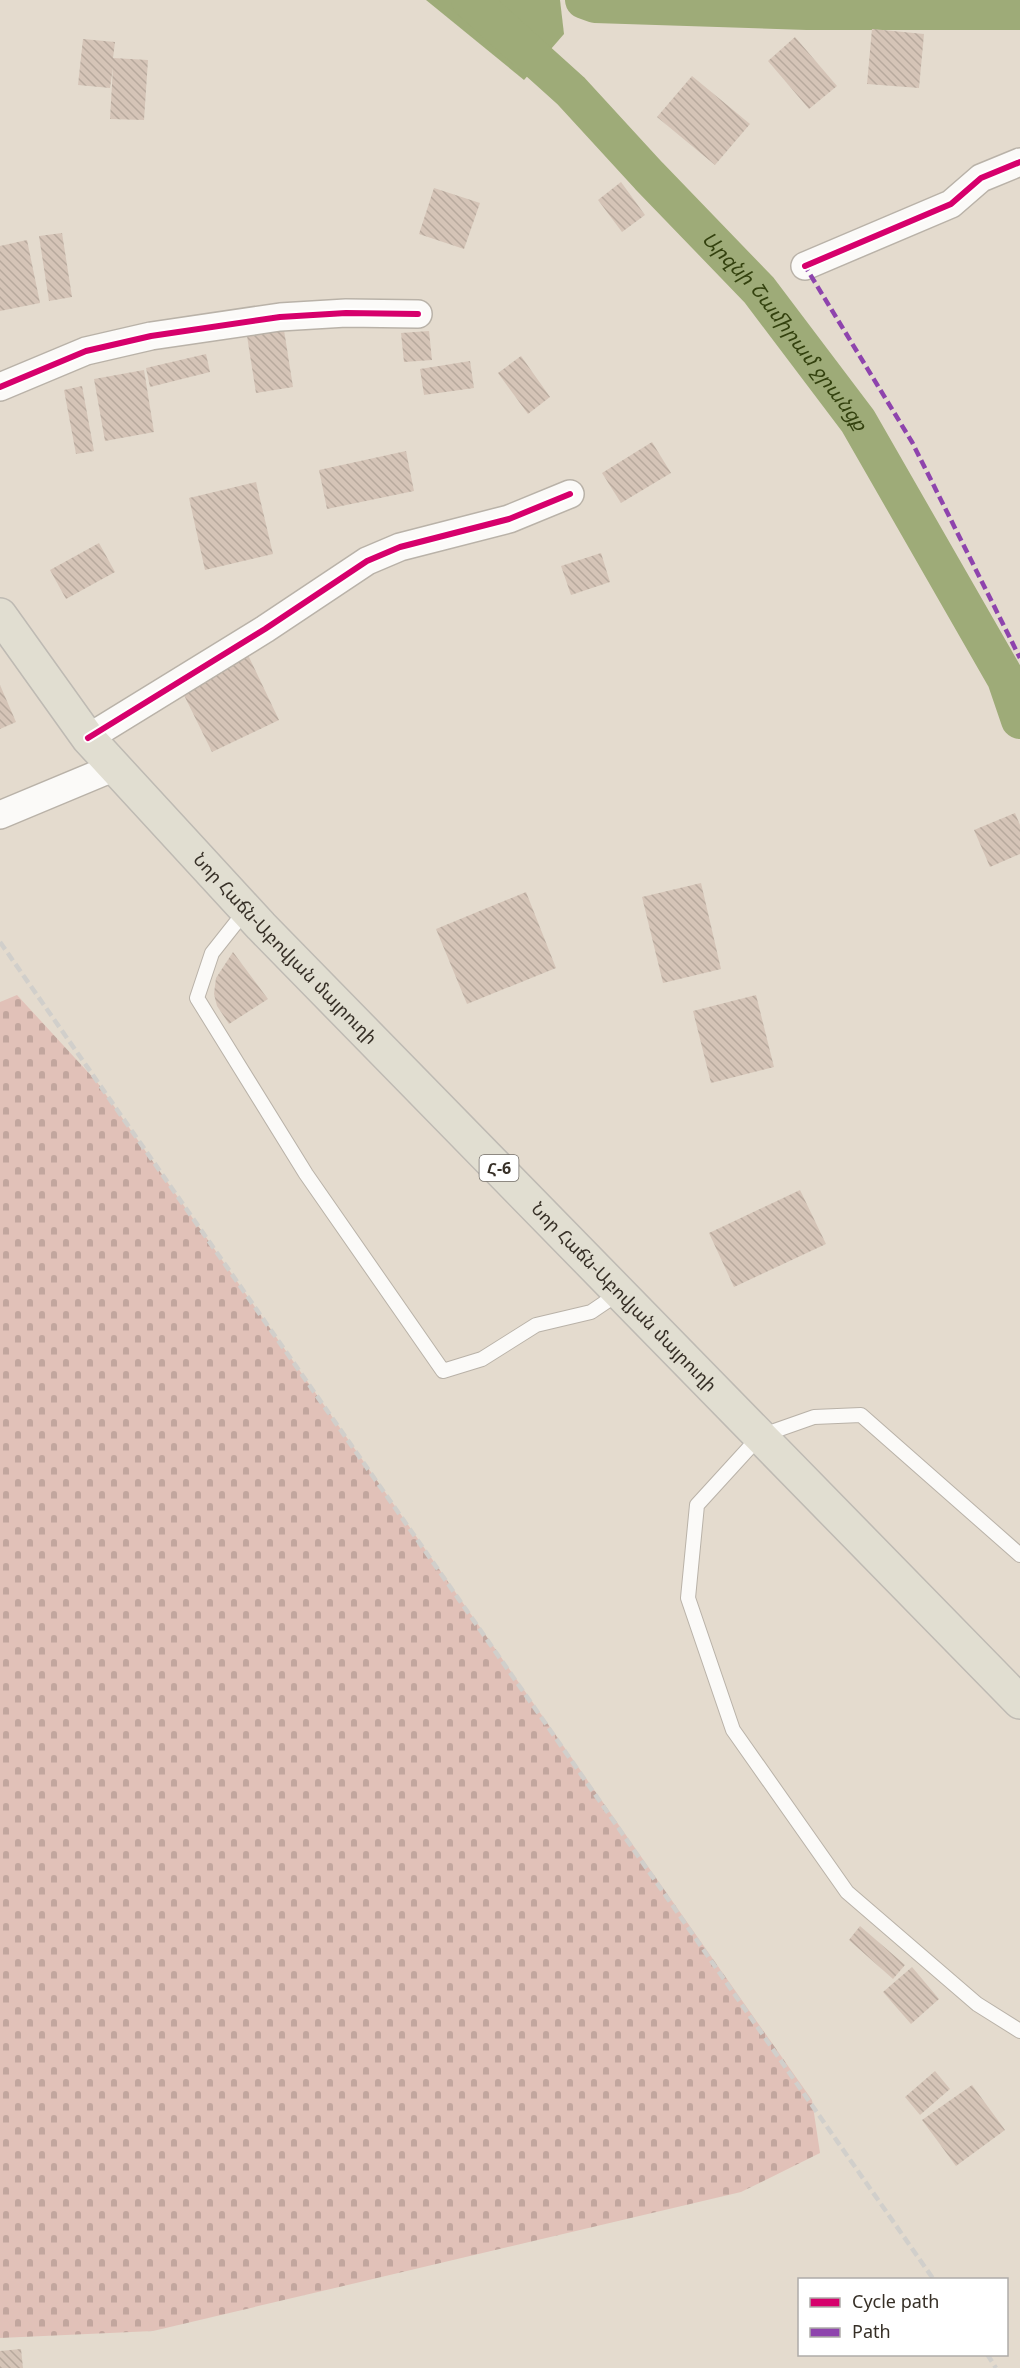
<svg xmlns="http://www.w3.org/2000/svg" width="1020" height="2368" viewBox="0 0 1020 2368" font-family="'Noto Sans','Noto Sans Armenian',sans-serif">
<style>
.cemetery{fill:url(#cemetery-stones)}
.water{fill:#9eab78}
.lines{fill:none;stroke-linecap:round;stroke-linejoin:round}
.canal{stroke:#9eab78;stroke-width:38}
.building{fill:url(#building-back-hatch)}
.service-casing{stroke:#b9b2a8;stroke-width:16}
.minor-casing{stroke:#b9b2a8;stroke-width:30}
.primary-casing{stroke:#bebab3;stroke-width:36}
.service{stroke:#fbfaf8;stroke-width:14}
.minor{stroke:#fbfaf8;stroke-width:27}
.primary{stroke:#e1ded1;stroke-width:33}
.rail{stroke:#d1cfcb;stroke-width:4.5;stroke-dasharray:9 4.5;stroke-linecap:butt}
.quiet{stroke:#8e44ad;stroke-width:4.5;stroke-dasharray:9 4.5;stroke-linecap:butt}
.cycleway-casing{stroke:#fff;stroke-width:10}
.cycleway{stroke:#d6006c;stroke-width:6}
.labels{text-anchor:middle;stroke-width:4.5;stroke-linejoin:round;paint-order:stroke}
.shield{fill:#fff;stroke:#736e68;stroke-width:1.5}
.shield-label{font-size:16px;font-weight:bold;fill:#373027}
.street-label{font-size:18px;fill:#373027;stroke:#fff}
.water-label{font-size:20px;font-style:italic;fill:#33410e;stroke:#fff}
</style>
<defs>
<pattern id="cemetery-stones" width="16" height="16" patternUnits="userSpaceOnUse" patternTransform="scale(1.5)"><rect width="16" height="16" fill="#e1c1b8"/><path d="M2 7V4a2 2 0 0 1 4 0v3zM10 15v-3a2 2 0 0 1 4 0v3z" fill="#c2a69e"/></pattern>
<pattern id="building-back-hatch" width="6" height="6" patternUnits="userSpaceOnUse" patternTransform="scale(1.5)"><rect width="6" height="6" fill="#d5c4b7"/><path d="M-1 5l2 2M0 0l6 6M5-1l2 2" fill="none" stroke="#b7a99d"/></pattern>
</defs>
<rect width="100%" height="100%" fill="#e4dbce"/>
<!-- cemetery -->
<polygon class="cemetery" points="17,995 97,1082 812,2100 820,2153 741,2192 153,2331 0,2338 0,1002"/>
<!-- water -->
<polygon class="water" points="426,0 560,0 564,34 524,80"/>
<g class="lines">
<!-- canal -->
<g class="canal">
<path id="s1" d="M470,0l101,91 78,85 110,114 99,131 148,258 14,41"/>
<polyline points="584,0 595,4 807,11 1020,11"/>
</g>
</g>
<!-- building -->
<g class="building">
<polygon points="872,29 924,34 919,88 867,84"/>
<polygon points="795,37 837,86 809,109 768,61"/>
<polygon points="83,39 115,42 113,58 148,60 144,120 110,119 113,67 110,88 78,85"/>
<polygon points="692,76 750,124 715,165 657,117"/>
<polygon points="621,182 645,215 622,232 598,200"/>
<polygon points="434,188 480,203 464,249 419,234"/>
<polygon points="62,233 72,297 49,301 39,236"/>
<polygon points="27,240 40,303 0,311 0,246"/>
<polygon points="284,330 293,387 256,393 247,336"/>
<polygon points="429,331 432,360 404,362 401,333"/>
<polygon points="206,354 210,372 150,387 146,368"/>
<polygon points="521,356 550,397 528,414 498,373"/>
<polygon points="470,361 474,388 424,395 420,369"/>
<polygon points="144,370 154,432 105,441 94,379"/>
<polygon points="82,386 94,451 76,454 64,390"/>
<polygon points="652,442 671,473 621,503 602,473"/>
<polygon points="406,451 414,491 327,509 319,470"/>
<polygon points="256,482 273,554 205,570 189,498"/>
<polygon points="99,543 115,572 66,599 50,570"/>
<polygon points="601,553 610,582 571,595 561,566"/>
<polygon points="248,655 279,720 212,752 180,687"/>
<polygon points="0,685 16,722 0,729"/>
<polygon points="1015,813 1020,825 1020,854 990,867 974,830"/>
<polygon points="701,883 721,969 663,983 642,897"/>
<polygon points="526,892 556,968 467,1004 436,929"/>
<polygon points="233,952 268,999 229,1024 217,1006 214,994 216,978"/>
<polygon points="756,995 774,1067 711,1083 693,1011"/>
<polygon points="800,1190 826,1244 734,1287 709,1233"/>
<polygon points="860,1926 905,1965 893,1979 849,1940"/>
<polygon points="912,1967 939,1999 911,2024 883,1992"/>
<polygon points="935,2071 950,2089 920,2115 905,2097"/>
<polygon points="972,2085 1005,2130 956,2166 922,2120"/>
<polygon points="21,2349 23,2368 0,2368 0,2351"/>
</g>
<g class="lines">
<!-- service casing -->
<g class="service-casing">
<g id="service">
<polyline points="246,910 212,953 197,998 306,1174 443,1371 482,1359 536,1325 591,1312 619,1293"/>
<polyline points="1020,1555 861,1415 814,1417 760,1436 697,1505 688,1598 733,1730 847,1892 977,2004 1020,2031"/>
</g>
</g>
<!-- minor casing -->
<g class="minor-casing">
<g id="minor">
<polyline points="805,266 951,204 981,178 1020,162"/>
<polyline points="0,387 86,351 151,336 280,317 346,313 418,314"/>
<polyline points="88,738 265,629 367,561 400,547 509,519 570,494"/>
<polyline points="0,815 115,767"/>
</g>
</g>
<!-- primary casing -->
<g class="primary-casing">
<g id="primary">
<path id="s2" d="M0,615l88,123 173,188 759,776"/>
</g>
</g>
<!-- service -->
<use href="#service" class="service"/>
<!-- minor -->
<use href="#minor" class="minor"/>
<!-- primary -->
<use href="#primary" class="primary"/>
<!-- rail -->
<g class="rail">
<polyline points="0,942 934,2280"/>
<polyline points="987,2354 996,2368"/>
</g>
<!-- quiet -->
<polyline class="quiet" points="808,265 805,266 912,442 1020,658"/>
<!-- cycleway casing -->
<g class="cycleway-casing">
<g id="cycleway">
<polyline points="805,266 951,204 981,178 1020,162"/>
<polyline points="0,387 86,351 151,336 280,317 346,313 418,314"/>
<polyline points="88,738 265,629 367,561 400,547 509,519 570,494"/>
</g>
</g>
<!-- cycleway -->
<use href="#cycleway" class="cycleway"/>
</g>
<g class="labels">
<!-- shield labels -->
<rect class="shield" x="479.5" y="1155" width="39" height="26" rx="4.5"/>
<g class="shield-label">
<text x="499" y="1174">Հ-6</text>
</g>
<!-- street labels -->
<g class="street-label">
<text dy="6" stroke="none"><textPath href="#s2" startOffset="440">Նոր Հաճն-Աբովյան մայրուղի</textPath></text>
<text dy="6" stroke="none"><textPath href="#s2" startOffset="926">Նոր Հաճն-Աբովյան մայրուղի</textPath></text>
</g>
<!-- water labels -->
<g class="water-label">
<text dy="7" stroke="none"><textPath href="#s1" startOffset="458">Արզնի Շամիրամ ջրանցք</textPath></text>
</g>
</g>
<!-- legend -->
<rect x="798" y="2278" width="210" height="78" fill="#ffffff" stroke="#afaca9" stroke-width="1.5"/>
<rect x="810" y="2298" width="30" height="9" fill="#d6006c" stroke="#afaca9" stroke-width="1.5"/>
<text x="852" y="2308" font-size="18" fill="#373027">Cycle path</text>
<rect x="810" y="2328" width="30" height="9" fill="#8e44ad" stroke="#afaca9" stroke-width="1.5"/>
<text x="852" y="2338" font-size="18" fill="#373027">Path</text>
</svg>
